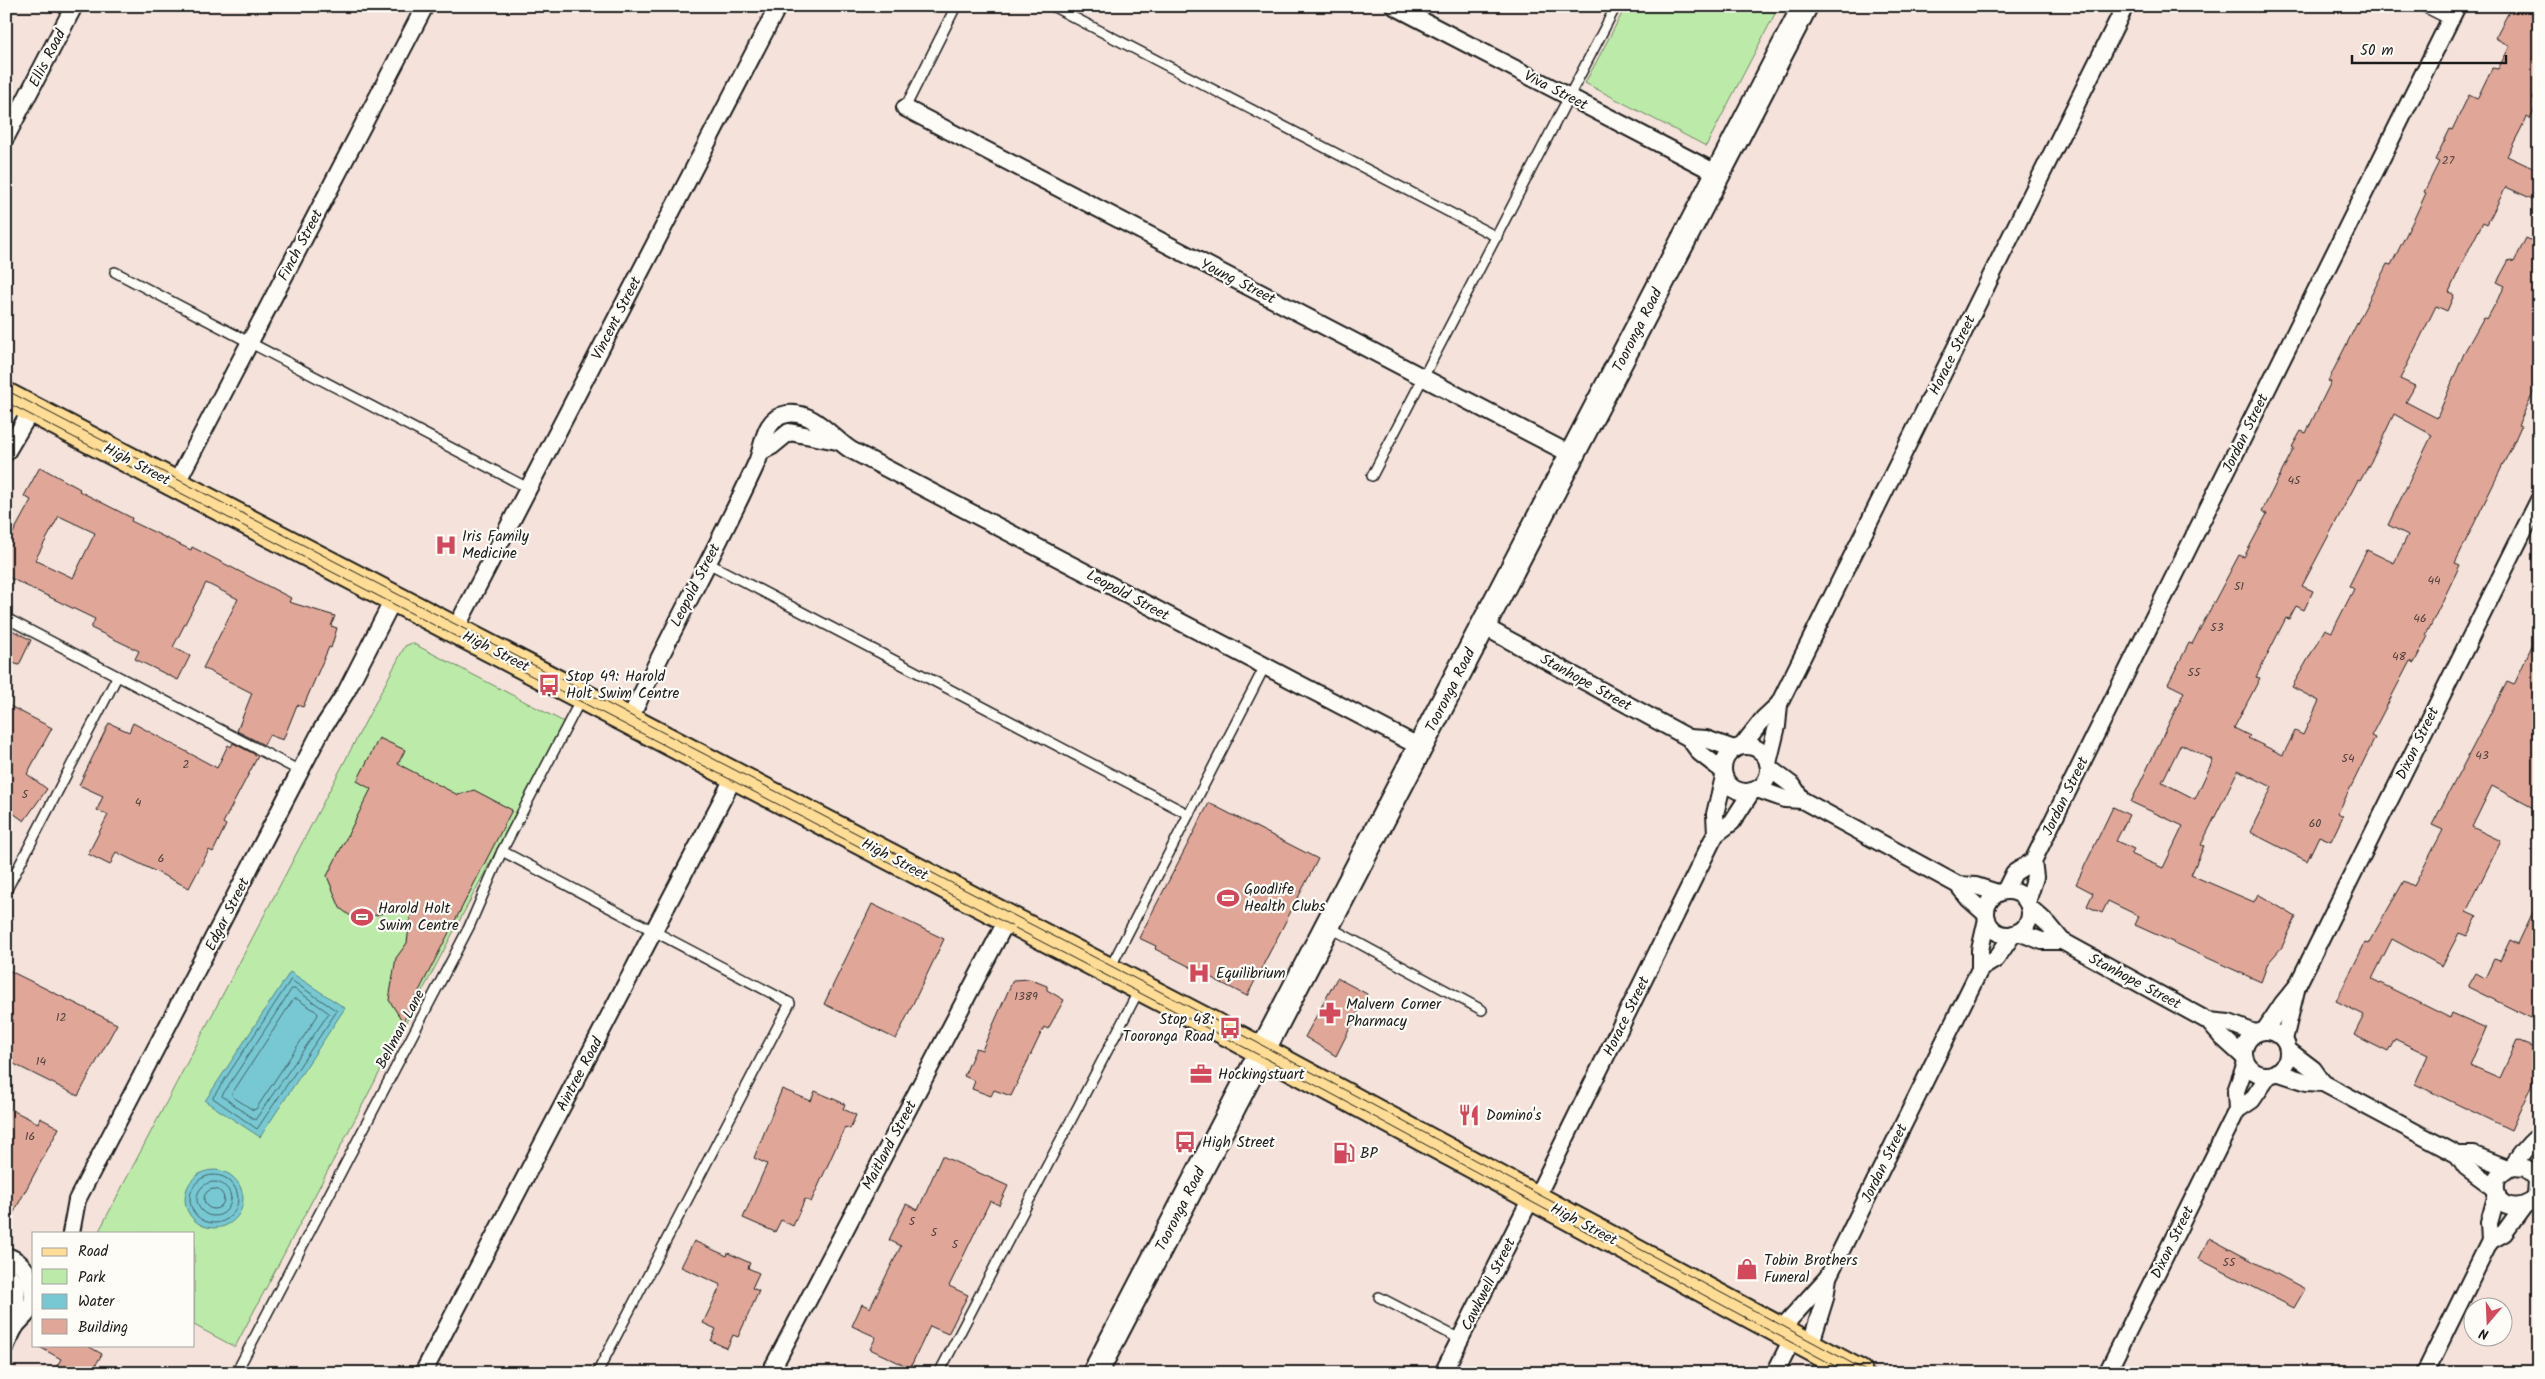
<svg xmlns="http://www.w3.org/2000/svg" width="2545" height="1379" viewBox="0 0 2545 1379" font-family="Kalam,sans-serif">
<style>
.green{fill:#bceba9;stroke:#6c8462}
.water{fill:#78c8d3;stroke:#53838a}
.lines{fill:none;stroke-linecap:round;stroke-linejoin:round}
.shore{stroke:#416165;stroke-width:1}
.building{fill:#e0a799;stroke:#1c1c1c;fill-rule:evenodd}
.lane-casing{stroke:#1c1c1c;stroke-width:12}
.street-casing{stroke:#1c1c1c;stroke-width:20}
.secondary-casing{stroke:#1c1c1c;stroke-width:28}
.primary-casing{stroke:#1c1c1c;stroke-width:30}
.lane{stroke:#fdfcf7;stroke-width:9}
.street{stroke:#fdfcf7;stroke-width:16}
.secondary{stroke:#fdfcf7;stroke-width:24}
.primary{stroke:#ffdd96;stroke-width:26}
.tram{stroke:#1c1c1c;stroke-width:1}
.labels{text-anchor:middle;stroke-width:4.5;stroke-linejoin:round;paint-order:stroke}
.number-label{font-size:12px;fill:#4d3f3b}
.street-label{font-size:15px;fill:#1c1c1c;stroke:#fdfcf7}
.poi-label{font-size:15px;fill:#1c1c1c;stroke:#fdfcf7;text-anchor:start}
</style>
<rect width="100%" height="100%" fill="#f4e2db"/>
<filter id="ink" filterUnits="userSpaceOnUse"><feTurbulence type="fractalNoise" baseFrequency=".02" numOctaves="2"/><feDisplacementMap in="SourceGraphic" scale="10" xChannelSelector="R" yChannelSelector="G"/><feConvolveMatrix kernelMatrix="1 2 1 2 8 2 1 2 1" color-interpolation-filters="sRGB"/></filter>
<g filter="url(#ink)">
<!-- green -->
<g class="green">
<polygon points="1626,6 1779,6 1706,146 1585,83"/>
<polygon points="412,643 564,722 235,1347 194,1325 194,1233 98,1233 405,646"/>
</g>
<!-- water -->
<g class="water">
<polygon points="290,972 345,1008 260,1137 205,1101"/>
<circle cx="214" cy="1199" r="29"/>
</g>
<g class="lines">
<!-- shore -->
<g class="shore">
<polygon points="291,980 337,1011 257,1129 213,1098"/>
<polygon points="292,989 295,989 329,1013 255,1120 222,1096"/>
<polygon points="294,999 297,999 317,1012 318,1015 256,1109 253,1110 233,1097 232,1094"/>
<circle cx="214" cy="1199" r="24"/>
<circle cx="214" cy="1199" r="17"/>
<circle cx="214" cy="1199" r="10"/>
</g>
</g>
<!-- building -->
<g class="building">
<path d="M2512,6h27v80l-6,12 6,4 -9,17 -3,-2 -20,39 32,15v31l-33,-15 -19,37 -4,-2 -20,39 -14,31 5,3 -7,16 -11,-5 -36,73 15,7 -9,16 31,16 28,-67 19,-34 3,2 18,-33 -8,-4 12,-22 5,2 12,-24 13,6v137l-21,44 3,1 -7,16 -59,121 5,2 -34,70 2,1 -14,27 -4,-2 -39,75 4,2 -37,75 5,3 -12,25 -12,-5 -12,25 -57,-29 22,-45 -34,-17 -37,75 3,1 -13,29 63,27 4,-8 38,23 -14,30 -14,16 -7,19 -126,-57 4,-9 -31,-15 -6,12 -15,-7 6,-13 -17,-9 37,-77 16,8 -13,26 18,8 -3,5 32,14 20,-42 -52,-24 53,-110 -16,-8 21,-41 3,1 47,-89 5,2 23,-43 -5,-3 32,-63 -2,-1 9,-16 5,2 25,-51 -3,-1 59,-117 4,1 23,-46 12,-26 -2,-1 15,-30 -4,-2 15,-31 2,1 17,-35 8,4 15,-31 6,1 12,-23 -15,-8zM2394,414l38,21 -44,90 20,10 -14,28 -27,-13 -18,36 5,3 -22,43 -7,-3 -33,58 27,14 -16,34 -8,-4 -12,24 -35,-17 2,-2 -16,-8 26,-50 -4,-1 30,-59 3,1 7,-13 8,4 9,-19 -11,-5 56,-106 2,1 14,-25zM2181,744l32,16 -18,39 -33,-17z"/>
<path d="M40,467l40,22 -1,2 53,27 -1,3 60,29 1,-3 99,51 -2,4 46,14 -4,10 6,2 -6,20 -2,-1 -26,60 -6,-2 -14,35 -14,-5 -5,10 -27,-14 15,-38 -49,-25 35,-69 -32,-16 -33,64 17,9 -12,24 -43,-21 4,-8 -48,-23 4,-9 -89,-43v-30l25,-46 -7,-4zM59,516l36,17 -22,45 -38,-18z"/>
<polygon points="6,627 31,640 19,665 6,661"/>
<polygon points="2539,630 2539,811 2492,786 2472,827 2501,841 2466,912 2477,917 2467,936 2459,933 2442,966 2392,939 2372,979 2450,1018 2452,1013 2486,1028 2470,1065 2500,1078 2517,1041 2539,1050 2539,1068 2511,1130 2415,1084 2428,1055 2395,1039 2388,1052 2354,1035 2364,1015 2336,1001 2365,943 2368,944 2404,881 2414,886 2443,830 2432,825 2507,682 2514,685"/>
<polygon points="6,704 52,728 27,774 47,789 24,821 6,808"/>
<polygon points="109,723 129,732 133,723 217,768 228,745 231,747 233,743 258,756 223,823 226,825 213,852 209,850 189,888 116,852 110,865 88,854 108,815 97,810 103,796 79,785"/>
<polygon points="379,738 405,750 398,764 458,795 474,790 512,810 403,1022 389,1000 396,958 407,943 412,904 373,916 361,918 349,915 340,908 327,876 371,789 357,781"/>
<polygon points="1209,803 1318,859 1247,996 1155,949 1156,946 1139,938"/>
<polygon points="2539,899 2539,1022 2468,987 2476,973 2485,978 2494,959 2500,961 2510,940 2518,944"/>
<polygon points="872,904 944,939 896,1039 824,1004"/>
<polygon points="6,969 117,1024 78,1096 6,1060"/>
<polygon points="1337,978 1367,994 1336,1056 1305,1037"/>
<polygon points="1029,979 1047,986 1047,990 1064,1000 1048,1029 1044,1027 1011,1096 994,1090 991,1096 972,1089 975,1081 964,1076 976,1048 982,1050 1013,980"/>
<polygon points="782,1089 811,1101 815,1091 845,1104 843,1109 856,1115 850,1129 845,1127 811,1202 805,1199 793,1226 781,1220 775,1232 743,1218 767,1164 754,1158"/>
<polygon points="6,1107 38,1123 40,1118 59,1128 6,1227"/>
<polygon points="942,1156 1008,1186 999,1205 990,1201 949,1286 968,1295 948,1334 930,1326 910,1368 870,1349 876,1337 852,1326 862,1304 870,1308 901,1246 889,1240 906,1204 918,1210"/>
<polygon points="2209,1238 2305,1289 2294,1308 2199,1259"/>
<polygon points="694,1241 727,1256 728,1253 750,1263 748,1268 759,1273 752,1288 759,1291 738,1337 733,1335 727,1348 711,1341 716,1329 703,1323 721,1285 681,1267"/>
<polygon points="36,1345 86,1345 102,1354 91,1373 53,1373 61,1359"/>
</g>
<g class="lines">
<!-- lane casing -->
<g class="lane-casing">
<g id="lane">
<polyline points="1052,6 1497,237"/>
<polyline points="2422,6 2450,20"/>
<polyline points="905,108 956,6"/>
<polyline points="115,272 528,488"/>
<polyline points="1372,476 1616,6"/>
<polyline points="706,562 1188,814"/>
<polyline points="6,618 300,771"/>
<polyline points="502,851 790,1003 597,1373"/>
<polyline points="6,891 117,677"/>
<polyline points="1329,927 1482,1010"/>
<polyline points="1110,968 1265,666"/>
<polyline points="1379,1297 1460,1339"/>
<polyline points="236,1373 469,927 502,851 581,699"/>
<polyline points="939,1373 1139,990"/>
</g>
</g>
<!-- street casing -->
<g class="street-casing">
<g id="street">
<polyline points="1394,6 1718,174"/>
<polyline points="905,108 1572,455"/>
<polyline points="6,137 74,6"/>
<polyline points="6,417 15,400"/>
<polyline points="762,451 772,446 789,432 837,441"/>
<polyline points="6,453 32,409"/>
<polyline points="176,484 425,6"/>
<polyline points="1483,626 1689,738 1700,753 1722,770"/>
<polyline points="455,630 778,6"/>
<path d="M629,721c40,-87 88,-171 128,-259 7,-16 6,-44 30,-48 26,-4 45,24 64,36l569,297"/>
<polyline points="1689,738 1706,739 1734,749"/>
<circle cx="1746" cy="769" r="23"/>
<polyline points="1742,746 1764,718 1779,704"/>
<polyline points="1768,763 1777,726 1779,704 2125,6"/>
<polyline points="1769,768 1793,786 1802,800"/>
<polyline points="1757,789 1785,799 1802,800 1958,885 1969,899 1986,914"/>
<polyline points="1716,834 1715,814 1724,777"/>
<polyline points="1958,885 1976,886 1998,893"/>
<polyline points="2005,891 2014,873 2033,861 2457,6"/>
<circle cx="2008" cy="913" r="22"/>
<polyline points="2027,902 2035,877 2033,861"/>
<polyline points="2029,907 2049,925 2062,941 2208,1021 2229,1023 2255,1033"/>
<polyline points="2018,932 2042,941 2062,941"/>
<polyline points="1980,969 1996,959 2013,934"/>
<polyline points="2208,1021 2221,1036 2243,1056"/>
<polyline points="2265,1030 2283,1003 2297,986 2539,500"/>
<circle cx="2266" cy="1053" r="22"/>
<polyline points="2284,1040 2297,986"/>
<polyline points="2288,1050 2313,1069 2323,1083"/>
<polyline points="2276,1072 2307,1082 2323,1083 2458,1155 2474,1155 2507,1168"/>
<polyline points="2237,1110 2236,1091 2246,1063"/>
<polyline points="2458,1155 2466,1167 2496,1189"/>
<path d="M2511,1167l15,1 11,11 -1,18c-13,16 -44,12 -40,-13 2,-11 10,-12 17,-19 9,-11 14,-21 26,-29"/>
<polyline points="1536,1198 1712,841 1716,834 1732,822 1752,791"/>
<polyline points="71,1233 77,1200 322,729 346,692 394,598"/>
<polyline points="2490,1241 2504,1233 2523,1207"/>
<path d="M6,1256c22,5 34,36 22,56 -3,5 -9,9 -13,15 -3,5 -6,12 -9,18"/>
<polyline points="6,1271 17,1285 15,1327"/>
<polyline points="1780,1330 1828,1277 1980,969 1980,950 1987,919"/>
<polyline points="1810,1346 1825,1298 1828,1277"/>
<polyline points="423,1373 735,775"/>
<polyline points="770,1373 1008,918"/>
<polyline points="1443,1373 1532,1196"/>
<polyline points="1775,1373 1793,1337"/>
<polyline points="2107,1373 2237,1110 2252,1100 2269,1075"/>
<polyline points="2425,1373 2490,1241 2489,1223 2497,1194"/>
</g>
</g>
<!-- secondary casing -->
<g class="secondary-casing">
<polyline id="secondary" points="1095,1373 1805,6"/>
</g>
<!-- primary casing -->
<g class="primary-casing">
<polyline id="primary" points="6,396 1230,1034 1859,1373"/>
</g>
<!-- lane -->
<use href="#lane" class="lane"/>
<!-- street -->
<use href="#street" class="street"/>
<!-- secondary -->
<use href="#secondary" class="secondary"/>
<!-- primary -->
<use href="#primary" class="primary"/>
<!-- tram -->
<g class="tram">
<polyline points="6,390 1230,1028 1870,1373"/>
<polyline points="6,402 1282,1067 1848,1373"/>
</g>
</g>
</g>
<!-- icons -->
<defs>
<g id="hospital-bare" transform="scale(1.725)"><path d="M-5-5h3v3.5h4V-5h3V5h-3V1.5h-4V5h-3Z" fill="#d1495b" stroke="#fdfcf7" stroke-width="2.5" paint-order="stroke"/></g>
<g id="bus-bare" transform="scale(1.725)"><path d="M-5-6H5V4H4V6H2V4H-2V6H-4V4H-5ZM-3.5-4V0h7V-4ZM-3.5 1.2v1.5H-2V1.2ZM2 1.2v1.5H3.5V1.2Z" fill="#d1495b" stroke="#fdfcf7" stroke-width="2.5" paint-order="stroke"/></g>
<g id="stadium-bare" transform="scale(1.725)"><path d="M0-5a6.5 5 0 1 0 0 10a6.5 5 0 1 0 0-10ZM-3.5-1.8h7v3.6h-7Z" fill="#d1495b" stroke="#fdfcf7" stroke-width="2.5" paint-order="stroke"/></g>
<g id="pharmacy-bare" transform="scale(1.725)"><path d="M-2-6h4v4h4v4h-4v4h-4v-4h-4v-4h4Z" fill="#d1495b" stroke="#fdfcf7" stroke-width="2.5" paint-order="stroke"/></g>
<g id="office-bare" transform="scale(1.725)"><path d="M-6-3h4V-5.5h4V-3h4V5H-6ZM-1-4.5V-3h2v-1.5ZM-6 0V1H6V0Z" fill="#d1495b" stroke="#fdfcf7" stroke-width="2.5" paint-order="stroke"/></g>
<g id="restaurant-bare" transform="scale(1.725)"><path d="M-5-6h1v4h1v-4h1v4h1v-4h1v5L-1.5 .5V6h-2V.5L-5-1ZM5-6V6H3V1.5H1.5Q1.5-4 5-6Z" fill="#d1495b" stroke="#fdfcf7" stroke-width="2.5" paint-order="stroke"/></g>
<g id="fuel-bare" transform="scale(1.725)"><path d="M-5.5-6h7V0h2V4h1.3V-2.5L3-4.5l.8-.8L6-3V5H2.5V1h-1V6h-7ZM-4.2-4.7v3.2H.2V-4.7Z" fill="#d1495b" stroke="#fdfcf7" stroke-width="2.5" paint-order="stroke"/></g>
<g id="shop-bare" transform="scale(1.725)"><path d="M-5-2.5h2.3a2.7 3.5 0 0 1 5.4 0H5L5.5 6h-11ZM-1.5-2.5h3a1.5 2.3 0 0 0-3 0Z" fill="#d1495b" stroke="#fdfcf7" stroke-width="2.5" paint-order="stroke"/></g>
</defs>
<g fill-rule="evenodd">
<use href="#hospital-bare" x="446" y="545"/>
<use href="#bus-bare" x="549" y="685"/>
<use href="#stadium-bare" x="1228" y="898"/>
<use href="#stadium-bare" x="362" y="917"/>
<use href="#hospital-bare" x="1199" y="973"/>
<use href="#pharmacy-bare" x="1330" y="1013"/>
<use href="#bus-bare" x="1230" y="1028"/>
<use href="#office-bare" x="1201" y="1074"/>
<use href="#restaurant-bare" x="1469" y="1115"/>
<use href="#bus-bare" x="1185" y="1142"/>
<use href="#fuel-bare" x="1344" y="1153"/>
<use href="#shop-bare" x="1747" y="1269"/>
</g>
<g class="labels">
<!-- number labels -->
<g class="number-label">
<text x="2448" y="164">27</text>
<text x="2294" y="484">45</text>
<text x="2434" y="584">44</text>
<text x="2239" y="590">51</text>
<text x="2420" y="622">46</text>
<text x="2217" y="631">53</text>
<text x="2399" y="660">48</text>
<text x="2194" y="676">55</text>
<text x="2482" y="759">43</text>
<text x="2348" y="762">54</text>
<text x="186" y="768">2</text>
<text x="25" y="798">5</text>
<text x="138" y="806">4</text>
<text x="2315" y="827">60</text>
<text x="161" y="862">6</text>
<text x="1026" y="1000">1389</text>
<text x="61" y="1021">12</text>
<text x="41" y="1065">14</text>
<text x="30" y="1140">16</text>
<text x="912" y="1225">5</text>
<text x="934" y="1236">5</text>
<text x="955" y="1248">5</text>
<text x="2229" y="1266">55</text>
</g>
<!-- street labels -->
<g class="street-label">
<text transform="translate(47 58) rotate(-63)" y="5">Ellis Road</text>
<text transform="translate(1556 90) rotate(27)" y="5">Viva Street</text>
<text transform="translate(300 245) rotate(-62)" y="5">Finch Street</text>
<text transform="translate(1238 281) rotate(27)" y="5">Young Street</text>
<text transform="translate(616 318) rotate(-63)" y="5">Vincent Street</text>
<text transform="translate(1637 330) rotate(-63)" y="5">Tooronga Road</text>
<text transform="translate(1952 355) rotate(-64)" y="5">Horace Street</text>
<text transform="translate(2245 433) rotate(-64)" y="5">Jordan Street</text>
<text transform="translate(137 464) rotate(28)" y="5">High Street</text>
<text transform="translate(695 585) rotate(-63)" y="5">Leopold Street</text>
<text transform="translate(1128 595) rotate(28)" y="5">Leopold Street</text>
<text transform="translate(496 651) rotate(27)" y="5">High Street</text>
<text transform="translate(1586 682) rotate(29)" y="5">Stanhope Street</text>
<text transform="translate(1450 690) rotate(-63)" y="5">Tooronga Road</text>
<text transform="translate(2417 743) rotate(-64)" y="5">Dixon Street</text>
<text transform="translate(2065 796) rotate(-64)" y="5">Jordan Street</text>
<text transform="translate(895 859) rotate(28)" y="5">High Street</text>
<text transform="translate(227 914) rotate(-63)" y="5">Edgar Street</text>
<text transform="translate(2135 981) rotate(28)" y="5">Stanhope Street</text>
<text transform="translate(1626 1016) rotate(-64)" y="5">Horace Street</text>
<text transform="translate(400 1029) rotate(-62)" y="5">Bellman Lane</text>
<text transform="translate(579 1074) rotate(-62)" y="5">Aintree Road</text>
<text transform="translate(889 1145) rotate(-62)" y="5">Maitland Street</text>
<text transform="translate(1884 1163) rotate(-64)" y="5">Jordan Street</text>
<text transform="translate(1180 1209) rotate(-63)" y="5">Tooronga Road</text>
<text transform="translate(1584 1224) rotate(28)" y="5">High Street</text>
<text transform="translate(2172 1242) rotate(-64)" y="5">Dixon Street</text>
<text transform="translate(1488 1284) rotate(-63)" y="5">Cawkwell Street</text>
</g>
<!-- poi labels -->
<g class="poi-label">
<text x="462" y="541">Iris Family<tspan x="462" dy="17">Medicine</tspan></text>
<text x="566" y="681">Stop 49: Harold<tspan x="566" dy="17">Holt Swim Centre</tspan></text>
<text x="1244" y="894">Goodlife<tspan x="1244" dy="17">Health Clubs</tspan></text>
<text x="378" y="913">Harold Holt<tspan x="378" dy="17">Swim Centre</tspan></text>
<text x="1216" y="978">Equilibrium</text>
<text x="1346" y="1009">Malvern Corner<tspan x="1346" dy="17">Pharmacy</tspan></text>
<text x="1214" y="1024" text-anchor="end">Stop 48:<tspan x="1214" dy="17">Tooronga Road</tspan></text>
<text x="1218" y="1079">Hockingstuart</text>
<text x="1486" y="1120">Domino's</text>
<text x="1202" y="1147">High Street</text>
<text x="1360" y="1158">BP</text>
<text x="1764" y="1265">Tobin Brothers<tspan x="1764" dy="17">Funeral</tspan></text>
</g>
</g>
<!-- margin -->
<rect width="2545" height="1379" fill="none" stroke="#fdfcf7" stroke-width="25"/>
<rect x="12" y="12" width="2520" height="1354" fill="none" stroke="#1c1c1c" stroke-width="2" filter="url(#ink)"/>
<!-- legend -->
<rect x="32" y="1232" width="162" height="115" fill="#fdfcf7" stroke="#a3a29f"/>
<rect x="42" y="1248" width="25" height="8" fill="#ffdd96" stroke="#a3a29f"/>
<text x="78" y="1256" font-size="15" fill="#1c1c1c">Road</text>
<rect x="42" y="1269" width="25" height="15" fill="#bceba9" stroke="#a3a29f"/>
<text x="78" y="1282" font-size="15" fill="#1c1c1c">Park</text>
<rect x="42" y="1294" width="25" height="15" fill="#78c8d3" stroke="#a3a29f"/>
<text x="78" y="1306" font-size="15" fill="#1c1c1c">Water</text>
<rect x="42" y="1319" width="25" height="15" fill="#e0a799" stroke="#a3a29f"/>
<text x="78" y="1332" font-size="15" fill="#1c1c1c">Building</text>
<!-- north arrow -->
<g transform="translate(2488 1322) rotate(199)"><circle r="24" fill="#fdfcf7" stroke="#a3a29f"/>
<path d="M0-4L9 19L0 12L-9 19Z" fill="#d1495b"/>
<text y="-8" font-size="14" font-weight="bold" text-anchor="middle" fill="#1c1c1c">N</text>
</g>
<!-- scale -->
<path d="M2352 55v8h154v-8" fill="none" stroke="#1c1c1c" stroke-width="2.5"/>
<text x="2360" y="55" font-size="15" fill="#1c1c1c" stroke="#fdfcf7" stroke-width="4" paint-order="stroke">50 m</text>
</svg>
